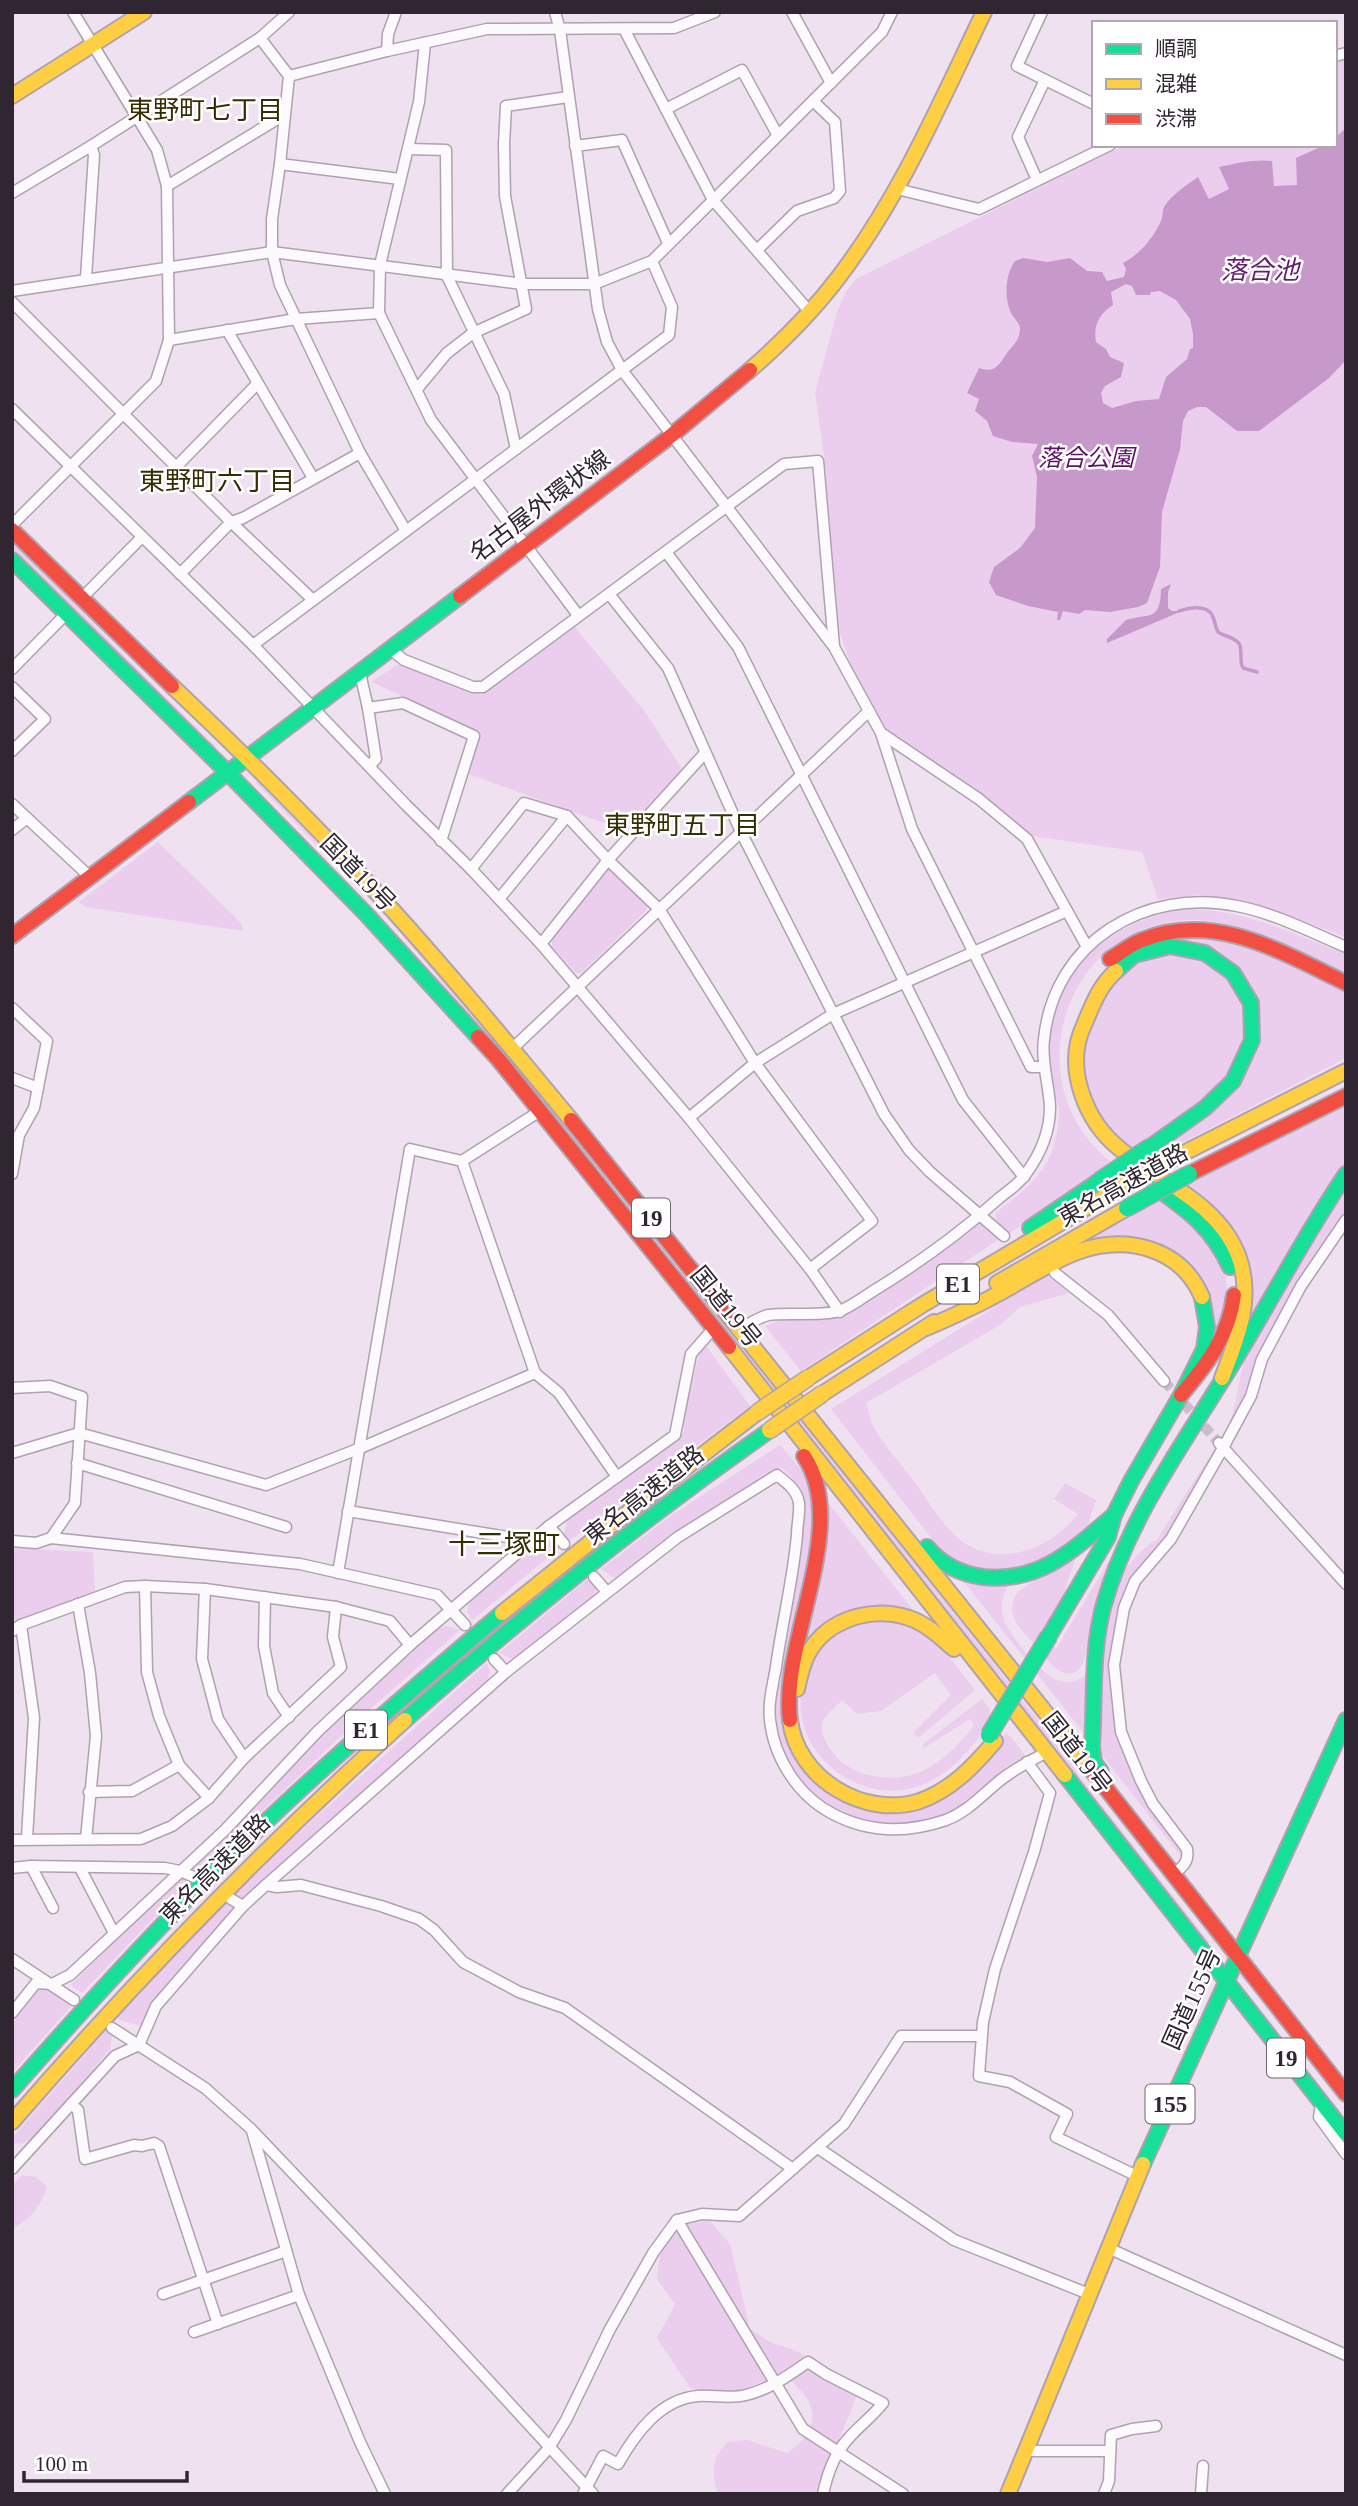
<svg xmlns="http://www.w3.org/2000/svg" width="1358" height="2506" viewBox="0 0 1358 2506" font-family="'Times New Roman','Noto Sans JP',serif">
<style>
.green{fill:#ebcdee}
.water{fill:#c799cb;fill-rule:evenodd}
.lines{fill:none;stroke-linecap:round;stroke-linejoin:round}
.stream{stroke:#c799cb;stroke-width:3.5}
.street-tunnel{stroke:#cabccb;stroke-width:10;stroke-dasharray:10 5;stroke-linecap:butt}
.street-casing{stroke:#aea2af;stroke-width:13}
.fast-casing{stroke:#aea2af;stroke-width:18}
.slow-casing{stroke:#aea2af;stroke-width:18}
.jam-casing{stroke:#aea2af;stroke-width:18}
.street{stroke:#fdfafd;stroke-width:10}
.fast{stroke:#16e098;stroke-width:14}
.slow{stroke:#ffcf43;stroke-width:14}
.jam{stroke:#f24e42;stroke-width:14}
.fast-bridge-casing{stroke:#aea2af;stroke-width:19;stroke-linecap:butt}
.slow-bridge-casing{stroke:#aea2af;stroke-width:19;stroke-linecap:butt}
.fast-bridge{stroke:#16e098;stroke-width:16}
.slow-bridge{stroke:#ffcf43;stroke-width:16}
.labels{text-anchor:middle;stroke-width:5;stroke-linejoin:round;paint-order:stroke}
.shield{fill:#fff;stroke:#6e676f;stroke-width:2}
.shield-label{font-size:23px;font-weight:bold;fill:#302631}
.park-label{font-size:24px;font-style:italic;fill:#5c1365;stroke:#fff}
.street-label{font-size:24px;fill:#302631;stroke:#fff}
.neighbourhood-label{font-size:26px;fill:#362e03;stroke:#fff}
.water-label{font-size:26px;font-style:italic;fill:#641c6d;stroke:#fff}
.quarter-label{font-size:28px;fill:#362e03;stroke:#fff}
</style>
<rect width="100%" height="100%" fill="#f0e1f1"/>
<!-- green -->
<g class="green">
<polygon points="1346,59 1346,937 1267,908 1237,900 1200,895 1158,899 1142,852 1032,836 982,794 887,733 854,674 838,627 824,455 815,393 837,312 845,293 856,279 1125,145 1335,145 1335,62"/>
<path d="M12,542c69,68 135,138 204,205l-2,1 -202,-200z"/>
<polygon points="574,626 646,713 682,769 626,831 466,773 478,731 371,682 399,664 481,695"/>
<polygon points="257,781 377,904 508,1052 736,1336 1068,1758 1081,1779 1209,1942 1208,1944 620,1194 386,916 256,783"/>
<polygon points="158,842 241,923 243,931 86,907 79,902"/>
<polygon points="605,869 611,869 646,904 647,910 581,973 576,973 552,946 552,940"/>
<path d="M1184,909c63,0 105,24 162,45v22c-47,-23 -95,-54 -149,-56 -130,-4 -188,165 -84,243l-103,70 -13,-12 -2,-8c23,-17 46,-34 57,-62 4,-11 8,-31 7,-43 -1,-5 -4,-10 -5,-15 -3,-11 -5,-25 -5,-37 -2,-83 59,-134 135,-147z"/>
<polygon points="1180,933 1236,939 1346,989 1346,1058 1129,1170 1245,1075 1258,1046 1257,999 1253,989 1237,967 1217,950 1203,944 1172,939"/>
<polygon points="1170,951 1217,964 1245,1003 1244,1052 1218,1089 1133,1150 1100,1117 1086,1084 1082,1044 1100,997 1138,961"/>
<polygon points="1346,1105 1346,1164 1246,1329 1251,1303 1184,1186"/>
<polygon points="1346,1185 1346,1214 1299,1283 1257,1356 1248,1396 1227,1436 1223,1437 1233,1413 1244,1360"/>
<path d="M1159,1199c13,10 29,19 40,30 6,5 9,12 13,18 25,38 15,65 -3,104l-19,-87 -11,-10 -21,-11 -76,1z"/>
<polygon points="980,1223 999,1239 801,1371 765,1326 786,1318 842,1319"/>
<path d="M1046,1275l23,18 -49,14 -20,18 -134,78c3,8 4,18 9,26 10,18 26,35 38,51 15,20 31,49 51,63 39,25 87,5 114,-29l-24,-15 11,-16 31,17 -9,28 -40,30 -44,15 -31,-4 -26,-12 -115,-148z"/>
<polygon points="706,1346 750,1406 569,1541 564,1534 568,1517 684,1432 683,1418 700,1352"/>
<path d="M780,1445l26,30 7,28v43l-29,118 24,107 93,37 96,-62 9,-12 6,4 15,20c-6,2 -14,4 -19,8 -4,3 -8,8 -11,11 -16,15 -36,31 -57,39 -32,13 -73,11 -102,-7 -112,-65 -40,-182 -35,-281 1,-16 0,-37 -11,-50 -3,-4 -8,-8 -11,-11l-87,55 -75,56 -6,-1 -12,-8 71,-54z"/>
<path d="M1215,1448v10l-52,85 -36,46 -6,18 -11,58 1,30 7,37 67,120 -2,7 -84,-108c3,-54 -1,-128 23,-177 6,-12 20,-22 29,-32l5,-1z"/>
<path d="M822,1495l95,120c-46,-12 -56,-17 -93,16 -8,6 -13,12 -24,14z"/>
<polygon points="548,1540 560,1548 472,1620 467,1611 471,1597 534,1544"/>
<polygon points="12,1548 93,1552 95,1591 12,1625"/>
<path d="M1078,1551l-21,64 -13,20 12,14 59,-98 -16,48 -15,62c-14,31 -39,-3 -50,-17 -7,-8 -17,-17 -20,-27 -4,-10 -1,-19 5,-26z"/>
<polygon points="590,1577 597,1585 592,1599 519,1657 512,1659 499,1653"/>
<path d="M960,1577l48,9c-6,10 -8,20 -5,31 5,17 40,60 57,64 11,3 22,-2 31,-8l-4,64z"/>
<path d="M891,1620l41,15 43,55 -57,48 -5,-5 38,-38 -16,-22 -54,38 -24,3 -15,-14c-5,6 -14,12 -18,19 -4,7 -2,14 1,21 15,34 58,45 92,33 24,-9 41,-28 57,-47l-4,-7 -46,29 -2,-3 60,-46 7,9 3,10c-19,29 -40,56 -73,68 -58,21 -126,-31 -118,-93 2,-11 7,-20 12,-30 8,-16 26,-39 45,-42 11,-2 22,-1 33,-1z"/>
<polygon points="446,1626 460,1630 359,1719 196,1874 194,1867 196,1862 331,1722 431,1632"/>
<polygon points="487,1663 490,1672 487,1682 289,1856 250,1897 240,1899 234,1896 296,1835"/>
<polygon points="179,1877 191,1879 82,1993 71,1985"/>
<path d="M229,1900l6,10 -85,96 -7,21c-8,-5 -17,-3 -26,-9z"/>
<polygon points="49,1987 73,2004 12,2073 12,2024 41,1988"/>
<polygon points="108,2028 112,2036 110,2049 38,2135 22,2144 12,2143 12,2138"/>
<path d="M22,2175l14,2 11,10c-7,21 -16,31 -35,42v-43z"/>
<path d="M709,2220l21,24 20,85 20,13 29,10 58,43 -40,99h-99c-7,-24 -7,-34 10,-52l19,-2 40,13c17,-11 32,-29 22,-51 -4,-8 -13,-16 -18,-22l-30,2 -27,11 -43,-4 -34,-51 18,-34 -18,-25 3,-25 10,-26z"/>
</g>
<!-- water -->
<g class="water">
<path d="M1346,128v232l-17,18 -70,53h-22l-31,-24h-9l-9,4 -5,10 -3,28 -18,63 -2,55 -13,36 -9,4 -28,5 -25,-2 -6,4 -16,-3 -3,9h-3l1,-8 -30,-6 -32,-11 -7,-13 5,-15 26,-19 15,-20 2,-51 -5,-21 6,-12 -26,-2 -19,-6 -6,-15 -12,-10 4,-12 -12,-6 12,-25c17,6 20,-4 28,-15 8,-10 13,-13 13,-26 -2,-6 -6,-8 -9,-14 -7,-15 -6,-38 4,-52l8,-3 24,4 23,-4 17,13 15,1 5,9 17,-4 2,-8 -3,-6c16,-8 30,-25 37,-40 3,-5 2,-11 4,-16 8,-13 23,-22 34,-30l11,22 20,-10 -10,-22c18,-4 35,-8 53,-6l2,25 23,-1 -1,-27 29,-13h10v-7zM1126,284l6,2 4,9h14l1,-3 9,-1 16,9 14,19 3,15v14l-3,1 -3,10 -21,18 -7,22 -23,2 -24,7 -9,-5 -2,-10 4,-7 16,-9 3,-14 -14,-6 -4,-8 -10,-7c-3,-16 3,-28 17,-37l-2,-13z"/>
<path d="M1171,584l-3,8v16l4,3h10l-75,32v-4l19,-19c24,-7 34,2 35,-31z"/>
</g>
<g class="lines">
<!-- stream -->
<path class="stream" d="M1179,611c9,-3 27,-7 33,4 3,5 3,12 6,17 6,4 11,4 17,8 10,5 3,19 8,28l14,4"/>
<!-- street-tunnel -->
<polyline class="street-tunnel" points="1164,1381 1219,1443"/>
<!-- street casing -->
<g class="street-casing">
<g id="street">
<polyline points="555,12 560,30 598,309 607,342 622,370 834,647 881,733 912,829 1031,1067 1044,1067"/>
<polyline points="792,12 831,83"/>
<polyline points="1042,12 1017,66 1094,104"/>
<polyline points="624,29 713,200 809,311"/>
<polyline points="260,38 289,76 280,164 272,219 272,252 280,285 360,453 406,531"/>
<polyline points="425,43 419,102 380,265 379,313 431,420 578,615"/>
<polyline points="387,51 388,34 396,12"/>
<polyline points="1335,56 1346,53"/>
<polyline points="289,76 387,51 487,29 674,28 715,12"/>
<polyline points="666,109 742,70 777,134"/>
<polyline points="575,146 622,140 668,243"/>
<polyline points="409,149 446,150 447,276 504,394 516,449"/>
<polyline points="280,164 400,179"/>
<polyline points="1037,180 1018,137 1045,80"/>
<polyline points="167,186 284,115"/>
<polyline points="897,189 979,209 1110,145"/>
<polyline points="12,193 91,146 260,38 289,12"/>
<polyline points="757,250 797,211 834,198 840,191 835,122 813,101"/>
<polyline points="86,278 94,155 91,146"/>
<polyline points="12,291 272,252 523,284 594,284 652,261 882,32 892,12"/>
<polyline points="12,302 231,522 313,600"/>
<polyline points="227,330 313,478"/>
<polyline points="169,340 296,319 379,313"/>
<polyline points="417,389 447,353 473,333 526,309 505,196 504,144 506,106 568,97"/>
<polyline points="12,409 253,645 406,805 471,869 541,944 689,1118 810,1269 840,1312"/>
<polyline points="177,466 257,384"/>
<polyline points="12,525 156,381 169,340 167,186 157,150 73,12"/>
<polyline points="666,552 738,647 963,1100 1024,1177"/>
<polyline points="180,574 231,522 243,518 360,453"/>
<polyline points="609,594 668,668 741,832 884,1114 909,1150 930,1172 1004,1236"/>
<polyline points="81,599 142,537"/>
<polyline points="253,645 669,335 672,307 652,261"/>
<polyline points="390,649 404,660 473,687 483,687 784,464 818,461 834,646"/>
<polyline points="12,669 66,614"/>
<polyline points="360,673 368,708 376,759 370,765"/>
<polyline points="12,687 45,719 12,751"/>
<polyline points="368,708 403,703 474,736 441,841"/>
<polyline points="881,733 979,799 1027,839 1086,945"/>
<polyline points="12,804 89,876"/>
<polyline points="12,830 27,818"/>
<polyline points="471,869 524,803 567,816 608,860 659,909 755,1063 872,1221 810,1269"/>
<polyline points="499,899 567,816"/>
<polyline points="541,944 608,860 705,753"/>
<polyline points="12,1008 47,1041 34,1108 19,1135 12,1174"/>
<polyline points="514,1047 868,712"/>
<polyline points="12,1078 38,1088"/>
<polyline points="540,1111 462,1161 535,1373 559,1393 617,1477"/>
<polyline points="689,1118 755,1063 833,1014 1067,911"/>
<polyline points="1055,1273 1108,1315 1164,1381"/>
<path d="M739,1329c9,-4 20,-12 29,-14 19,-3 58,2 74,-5 12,-5 24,-15 36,-22 42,-26 82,-55 119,-88 9,-8 21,-15 28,-25 15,-20 25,-43 25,-68 -1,-23 -9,-45 -6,-68 10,-97 101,-152 193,-133 37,7 74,26 109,41"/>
<polyline points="12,1388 50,1386 82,1397 75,1503 51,1538"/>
<polyline points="1219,1443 1346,1584"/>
<polyline points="12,1453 79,1433 266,1485 358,1449 535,1373"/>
<polyline points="77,1463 286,1527"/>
<polyline points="348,1511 532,1541"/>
<polyline points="549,1526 564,1544"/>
<polyline points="12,1541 36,1543 51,1538 300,1564 437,1595 465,1625"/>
<polyline points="338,1573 410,1149 462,1161"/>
<polyline points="594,1577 607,1592"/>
<polyline points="145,1586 147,1672 159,1716 179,1765 209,1798"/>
<polyline points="205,1589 202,1659 218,1719 244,1758"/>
<polyline points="265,1597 264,1646 273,1693 289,1717"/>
<polyline points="78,1604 90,1673 96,1736 86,1839"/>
<polyline points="21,1625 34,1718 27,1838"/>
<polyline points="12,1631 21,1625 125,1587 145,1586 205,1589 336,1607 390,1621 410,1645"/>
<polyline points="494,1659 506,1672"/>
<polyline points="1027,1762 1050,1793 1034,1852 995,1969 983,2022 979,2076 1010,2082 1067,2114 1056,2137 1137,2176"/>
<polyline points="89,1792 132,1791 179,1765"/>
<polyline points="12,1840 141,1839 172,1826 209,1798 244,1758 341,1667 333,1637 336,1607"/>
<polyline points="31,1866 53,1908"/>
<polyline points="12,1868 31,1866 165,1868 180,1871 194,1877"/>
<polyline points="80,1868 114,1933"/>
<path d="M1174,1874c10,-8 15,-13 13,-25l-34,-45 -12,-23 -20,-49 -7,-67 10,-57 11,-27 36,-42 52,-91 28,-52 11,-37 39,-73 45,-66"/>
<polyline points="266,1885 277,1887 301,1885 381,1906 419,1919 434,1930 463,1962 519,1992 565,2008 793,2169"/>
<polyline points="231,1899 243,1906"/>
<polyline points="12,1959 74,2000"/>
<polyline points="12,2013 36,1983 52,1984 70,1975 225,1830 318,1731 410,1645 549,1526 675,1435 691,1354 713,1329"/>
<polyline points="112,2028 205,2088 250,2128 428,2315 593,2494"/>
<polyline points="71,2104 78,2110 85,2159 134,2145 142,2146 154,2143 159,2146 218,2324"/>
<polyline points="1321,2104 1319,2117 1346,2154"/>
<polyline points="252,2131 299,2295 360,2442 385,2494"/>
<polyline points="818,2148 954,2240 1089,2294"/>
<path d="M12,2169l103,-113 24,-11 17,-39 87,-100 23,-21 240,-213 172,-135 99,-62c10,8 20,15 22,28 1,10 -2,22 -2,32 -4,45 -15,88 -21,132 -3,18 -8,34 -6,53 4,38 28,76 63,94 36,19 75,19 113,6 21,-8 34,-23 51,-37 15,-13 33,-22 50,-31"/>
<polyline points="677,2220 803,2429 903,2494"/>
<polyline points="1108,2248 1346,2355"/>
<polyline points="163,2294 286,2251"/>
<polyline points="194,2332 299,2295"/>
<polyline points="1026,2451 1110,2451"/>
<polyline points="507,2494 549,2448 566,2420 610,2329 653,2253 677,2220 702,2214 739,2216 844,2124 901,2036 981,2036"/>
<path d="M583,2494l20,-38 15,8c17,-30 42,-65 80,-68 15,-1 33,3 48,-1 24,-6 42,-19 62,-33l18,12 57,29c-11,14 -24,23 -35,36 -13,14 -21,36 -25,55"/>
<polyline points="1104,2494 1109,2481 1111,2435 1132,2429 1156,2426"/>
<polyline points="1201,2494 1203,2466"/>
</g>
</g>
<!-- fast casing -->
<g class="fast-casing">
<g id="fast">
<polyline points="12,560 227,772 366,914 478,1037"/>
<polyline points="189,802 460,596"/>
<polyline points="1116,971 1134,955 1170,946 1205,953 1233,973 1251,1003 1252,1040 1233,1081 1205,1108 1150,1147"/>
<path d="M1155,1187c34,24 57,41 75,80"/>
<polyline points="1030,1228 1099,1181"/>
<path d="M927,1547c14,17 34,27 56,30 57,6 90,-27 131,-62"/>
<polyline points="1049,1636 1108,1537 1114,1515 1131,1481 1181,1395 1204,1349 1207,1327 1202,1297"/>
<path d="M405,1720c116,-103 238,-201 365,-290"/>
<path d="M1101,1772l-7,-10 -2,-15c3,-47 -1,-97 12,-143 25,-88 83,-165 130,-243 38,-62 71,-127 112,-187"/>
<polyline points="1065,1775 1346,2134"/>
<path d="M12,2090c64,-73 129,-145 198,-214 93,-93 192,-179 292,-263"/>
<polyline points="1143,2164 1346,1720"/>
</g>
</g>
<!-- slow casing -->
<g class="slow-casing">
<g id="slow">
<polyline points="12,96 144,12"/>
<path d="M750,370c32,-28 63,-59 88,-92 62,-81 102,-175 146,-266"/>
<path d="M172,686c58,55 115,111 170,169 80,85 155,175 229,265"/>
<path d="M1116,971c-17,15 -23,33 -32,54 -20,42 1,96 36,124 40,33 98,54 118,106 16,43 0,82 -16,123"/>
<polyline points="1170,1160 1346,1071"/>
<polyline points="997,1283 1127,1208"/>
<polyline points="734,1323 1090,1768"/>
<path d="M926,1328c23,-10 46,-20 68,-32 25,-13 61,-37 86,-45 48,-16 101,-3 122,46"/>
<polyline points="729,1347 1065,1775"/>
<polyline points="808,1378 922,1305 1111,1193"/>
<polyline points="822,1394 934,1322"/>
<polyline points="502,1613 623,1516 758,1412"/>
<path d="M797,1689c2,-9 4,-18 7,-26 15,-42 65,-58 105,-45 18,6 31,19 45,31"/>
<path d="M790,1720c7,59 75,99 130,81 31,-11 54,-35 75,-60"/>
<path d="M12,2122c123,-142 253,-275 393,-402"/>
<polyline points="1008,2494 1143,2164"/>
</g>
</g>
<!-- jam casing -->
<g class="jam-casing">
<g id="jam">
<polyline points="12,530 172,686"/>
<polyline points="460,596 672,435 750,370"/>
<polyline points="12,936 189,802"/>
<path d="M1110,959c10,-6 21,-15 32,-19 72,-30 141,13 204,43"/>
<polyline points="478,1037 499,1060 729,1347"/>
<polyline points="571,1120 734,1323"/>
<polyline points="1189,1174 1346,1096"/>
<path d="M1181,1395c26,-31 48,-59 53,-100"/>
<path d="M790,1720c-10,-79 61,-193 14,-264"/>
<polyline points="1090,1768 1346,2094"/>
</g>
</g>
<!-- street -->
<use href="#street" class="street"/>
<!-- fast -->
<use href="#fast" class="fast"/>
<!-- slow -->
<use href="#slow" class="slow"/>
<!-- jam -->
<use href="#jam" class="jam"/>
<!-- fast-bridge casing -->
<g class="fast-bridge-casing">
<g id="fast-bridge">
<polyline points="1099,1181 1150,1147"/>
<polyline points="1127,1208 1189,1174"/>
<polyline points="989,1735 1049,1636"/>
</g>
</g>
<!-- slow-bridge casing -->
<g class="slow-bridge-casing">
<g id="slow-bridge">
<polyline points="1111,1193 1170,1160"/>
<polyline points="758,1412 808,1378"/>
<polyline points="770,1430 822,1394"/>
</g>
</g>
<!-- fast-bridge -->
<use href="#fast-bridge" class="fast-bridge"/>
<!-- slow-bridge -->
<use href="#slow-bridge" class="slow-bridge"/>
</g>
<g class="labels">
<!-- shield labels -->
<g class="shield">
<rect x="632" y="1198.5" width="38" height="39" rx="5"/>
<rect x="937" y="1264.5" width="42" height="39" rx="5"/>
<rect x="345" y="1710.5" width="42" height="39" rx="5"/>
<rect x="1267" y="2038.5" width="38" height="39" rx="5"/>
<rect x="1145.5" y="2084.5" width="49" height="39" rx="5"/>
</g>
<g class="shield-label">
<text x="651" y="1226">19</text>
<text x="958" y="1292">E1</text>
<text x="366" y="1738">E1</text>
<text x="1286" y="2066">19</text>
<text x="1170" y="2112">155</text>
</g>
<!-- park labels -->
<g class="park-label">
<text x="1086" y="466">落合公園</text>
</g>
<!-- street labels -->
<g class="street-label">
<text transform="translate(540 506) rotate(-37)" y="8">名古屋外環状線</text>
<text transform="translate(358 873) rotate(46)" y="8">国道19号</text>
<text transform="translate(1123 1185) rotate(-29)" y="8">東名高速道路</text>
<text transform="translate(726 1307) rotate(51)" y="8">国道19号</text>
<text transform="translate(644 1495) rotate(-38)" y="8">東名高速道路</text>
<text transform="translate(1077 1753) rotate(52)" y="8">国道19号</text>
<text transform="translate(215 1869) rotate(-45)" y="8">東名高速道路</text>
<text transform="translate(1192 1999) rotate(-66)" y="8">国道155号</text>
</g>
<!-- neighbourhood labels -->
<g class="neighbourhood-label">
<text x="205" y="119">東野町七丁目</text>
<text x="217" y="490">東野町六丁目</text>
<text x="682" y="834">東野町五丁目</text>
</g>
<!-- water labels -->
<g class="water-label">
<text x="1260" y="279">落合池</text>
</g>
<!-- quarter labels -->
<g class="quarter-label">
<text x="504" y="1554">十三塚町</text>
</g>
</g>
<!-- border -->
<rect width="1358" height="2506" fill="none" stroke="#302631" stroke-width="28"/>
<!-- legend -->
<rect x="1092" y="21" width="245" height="126" fill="#ffffff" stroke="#aca8ad" stroke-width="2"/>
<rect x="1106" y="44" width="35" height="10" fill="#16e098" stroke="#aca8ad" stroke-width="2"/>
<text x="1155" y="56" font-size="21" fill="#302631">順調</text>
<rect x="1106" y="79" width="35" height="10" fill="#ffcf43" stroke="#aca8ad" stroke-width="2"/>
<text x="1155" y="91" font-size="21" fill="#302631">混雑</text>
<rect x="1106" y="114" width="35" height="10" fill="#f24e42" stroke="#aca8ad" stroke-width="2"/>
<text x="1155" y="126" font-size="21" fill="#302631">渋滞</text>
<!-- scale -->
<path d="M24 2471v10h163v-10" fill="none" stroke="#302631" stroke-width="3.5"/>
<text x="35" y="2471" font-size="21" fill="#302631" stroke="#ffffff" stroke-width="5" paint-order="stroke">100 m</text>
</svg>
